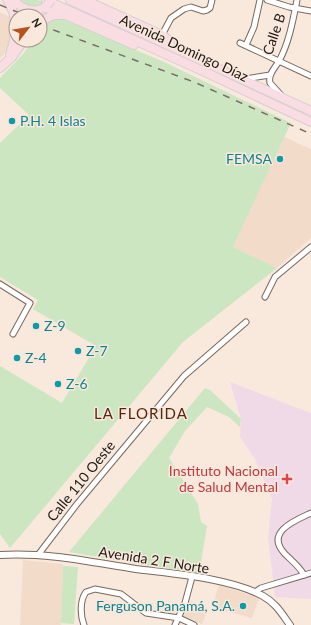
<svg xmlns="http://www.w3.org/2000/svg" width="311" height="625" viewBox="0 0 311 625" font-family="Lato,sans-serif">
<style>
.built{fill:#f3dbca}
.medical{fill:#f0dae8}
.green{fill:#cbe6c1}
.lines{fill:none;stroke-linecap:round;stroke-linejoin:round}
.minor-casing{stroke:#78695f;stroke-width:7}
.tertiary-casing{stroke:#78695f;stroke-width:8}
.primary-casing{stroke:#d2d1d0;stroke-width:10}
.minor{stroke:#fff;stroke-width:5}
.tertiary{stroke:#fff;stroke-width:6}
.primary{stroke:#fadce3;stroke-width:8}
.rail{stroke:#776d65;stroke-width:1.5;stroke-dasharray:7 7;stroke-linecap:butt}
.primary-bridge-casing{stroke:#d2d1d0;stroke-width:10;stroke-linecap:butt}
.primary-bridge{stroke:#fadce3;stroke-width:8}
.culture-dot{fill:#0f9aa8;stroke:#f9e8dc;stroke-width:1.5}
.health-dot{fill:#e0444e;stroke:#f9e8dc;stroke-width:1.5}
.labels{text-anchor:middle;stroke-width:3;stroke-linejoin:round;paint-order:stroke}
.street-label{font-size:14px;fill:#1f1914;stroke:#f9e8dc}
.culture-label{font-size:14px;fill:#0d838f;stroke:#f9e8dc;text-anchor:start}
.health-label{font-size:14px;fill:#be3a42;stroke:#f9e8dc;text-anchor:end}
.neighbourhood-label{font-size:15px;letter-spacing:1px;fill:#56260e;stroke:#f9e8dc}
</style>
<rect width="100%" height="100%" fill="#f9e8dc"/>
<!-- built -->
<g class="built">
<polygon points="0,12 12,18 12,30 8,49 0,59"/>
<polygon points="284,137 311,149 311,238 277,268 233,247"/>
<polygon points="23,560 63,564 61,625 20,625"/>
<polygon points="219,585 259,598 252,618 212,607"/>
<polygon points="190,601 208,609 202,624 184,617"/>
</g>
<!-- medical -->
<polygon class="medical" points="230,382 311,413 311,599 275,597 268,537 272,499 255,459 240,437 241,419"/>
<!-- green -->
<g class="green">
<path d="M19,0h19l6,3c-9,6 -17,4 -25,-3z"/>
<polygon points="56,16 164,62 291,123 233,247 277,268 183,342 10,548 0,534 0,366 62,403 96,346 33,309 38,300 0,277 0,143 29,115 0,88 0,78 24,53 32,40 40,40 40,24"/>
<polygon points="205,388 210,390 241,419 240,427 229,417 207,407 185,431 169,458 198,504 201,522 207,526 199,574 69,552"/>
<polygon points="63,566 78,567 74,624 61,623"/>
</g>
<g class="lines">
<!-- minor casing -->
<g class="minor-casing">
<g id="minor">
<polyline points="267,0 289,7 311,11"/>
<polyline points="162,35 171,18 184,9 191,7 203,11 207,10 210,8 212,0"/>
<polyline points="240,43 311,76"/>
<polyline points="246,45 254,27 260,0"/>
<polyline points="245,79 270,75"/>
<path d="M281,95l-11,-12c-2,-9 5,-15 9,-22 10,-18 14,-41 18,-61"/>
<polyline points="0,284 30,303 13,334"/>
<polyline points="265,297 275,277 311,247"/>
<polyline points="38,555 77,504 184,376 246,322"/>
<path d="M304,575c-5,-9 -12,-14 -19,-21 -21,-22 11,-34 26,-41"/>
<polyline points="255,592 261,588 311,573"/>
<path d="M84,625c-4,-10 -4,-25 2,-33l9,-3 26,5 25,19 33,5 15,7"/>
<polyline points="175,625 185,603 192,577"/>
</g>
</g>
<!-- tertiary casing -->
<g class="tertiary-casing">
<path id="tertiary" d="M0,555c45,-3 91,7 136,14 38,5 94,9 127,27 13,7 19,18 27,29"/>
</g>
<!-- primary casing -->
<g class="primary-casing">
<g id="primary">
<path d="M7,0c12,17 9,36 3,55"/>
<path d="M14,0c8,10 23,15 33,5"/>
<polyline points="46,0 205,72 311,122"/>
<polyline points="70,0 311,111"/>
<polyline points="85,0 162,35 170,41"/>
<polyline points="45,8 59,12 134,45"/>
<polyline points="40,22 53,15 61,15"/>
<polyline points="0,68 12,57 24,40"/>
</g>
</g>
<!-- minor -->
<use href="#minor" class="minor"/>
<!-- tertiary -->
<use href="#tertiary" class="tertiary"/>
<!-- primary -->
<use href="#primary" class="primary"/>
<!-- rail -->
<g class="rail">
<polyline points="0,5 27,16"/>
<polyline points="40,25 194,82 311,134"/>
</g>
<!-- primary-bridge casing -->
<g class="primary-bridge-casing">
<polyline id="primary-bridge" points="47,5 51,0"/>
</g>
<!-- primary-bridge -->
<use href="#primary-bridge" class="primary-bridge"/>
</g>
<!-- markers -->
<g class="culture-dot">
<circle cx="12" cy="121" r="4"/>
<circle cx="280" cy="159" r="4"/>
<circle cx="36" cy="326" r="4"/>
<circle cx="78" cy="351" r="4"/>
<circle cx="17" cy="358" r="4"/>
<circle cx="58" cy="384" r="4"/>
<circle cx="243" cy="606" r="4"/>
</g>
<path class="health-dot" d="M285 473h4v4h4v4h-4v4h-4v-4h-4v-4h4z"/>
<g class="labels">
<!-- street labels -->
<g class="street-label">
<text transform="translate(274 34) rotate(-71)" y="5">Calle B</text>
<text transform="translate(184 48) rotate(25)" y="5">Avenida Domingo Díaz</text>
<text transform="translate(81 481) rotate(-51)" y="5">Calle 110 Oeste</text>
<text transform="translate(154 560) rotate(9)" y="5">Avenida 2 F Norte</text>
</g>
<!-- culture labels -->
<g class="culture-label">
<text x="20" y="126">P.H. 4 Islas</text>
<text x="272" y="164" text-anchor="end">FEMSA</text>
<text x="44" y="331">Z-9</text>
<text x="86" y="356">Z-7</text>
<text x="25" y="363">Z-4</text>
<text x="66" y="389">Z-6</text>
<text x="235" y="611" text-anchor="end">Ferguson Panamá, S.A.</text>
</g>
<!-- health labels -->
<g class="health-label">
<text x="278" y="476">Instituto Nacional<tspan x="278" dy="16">de Salud Mental</tspan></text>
</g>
<!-- neighbourhood labels -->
<g class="neighbourhood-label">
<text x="141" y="419">LA FLORIDA</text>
</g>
</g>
<!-- north arrow -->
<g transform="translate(28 28) rotate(59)"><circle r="19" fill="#f9e8dc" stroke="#a2958c"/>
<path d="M0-3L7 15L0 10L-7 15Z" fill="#b6521e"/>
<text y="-6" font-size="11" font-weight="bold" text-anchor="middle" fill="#1f1914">N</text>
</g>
</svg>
